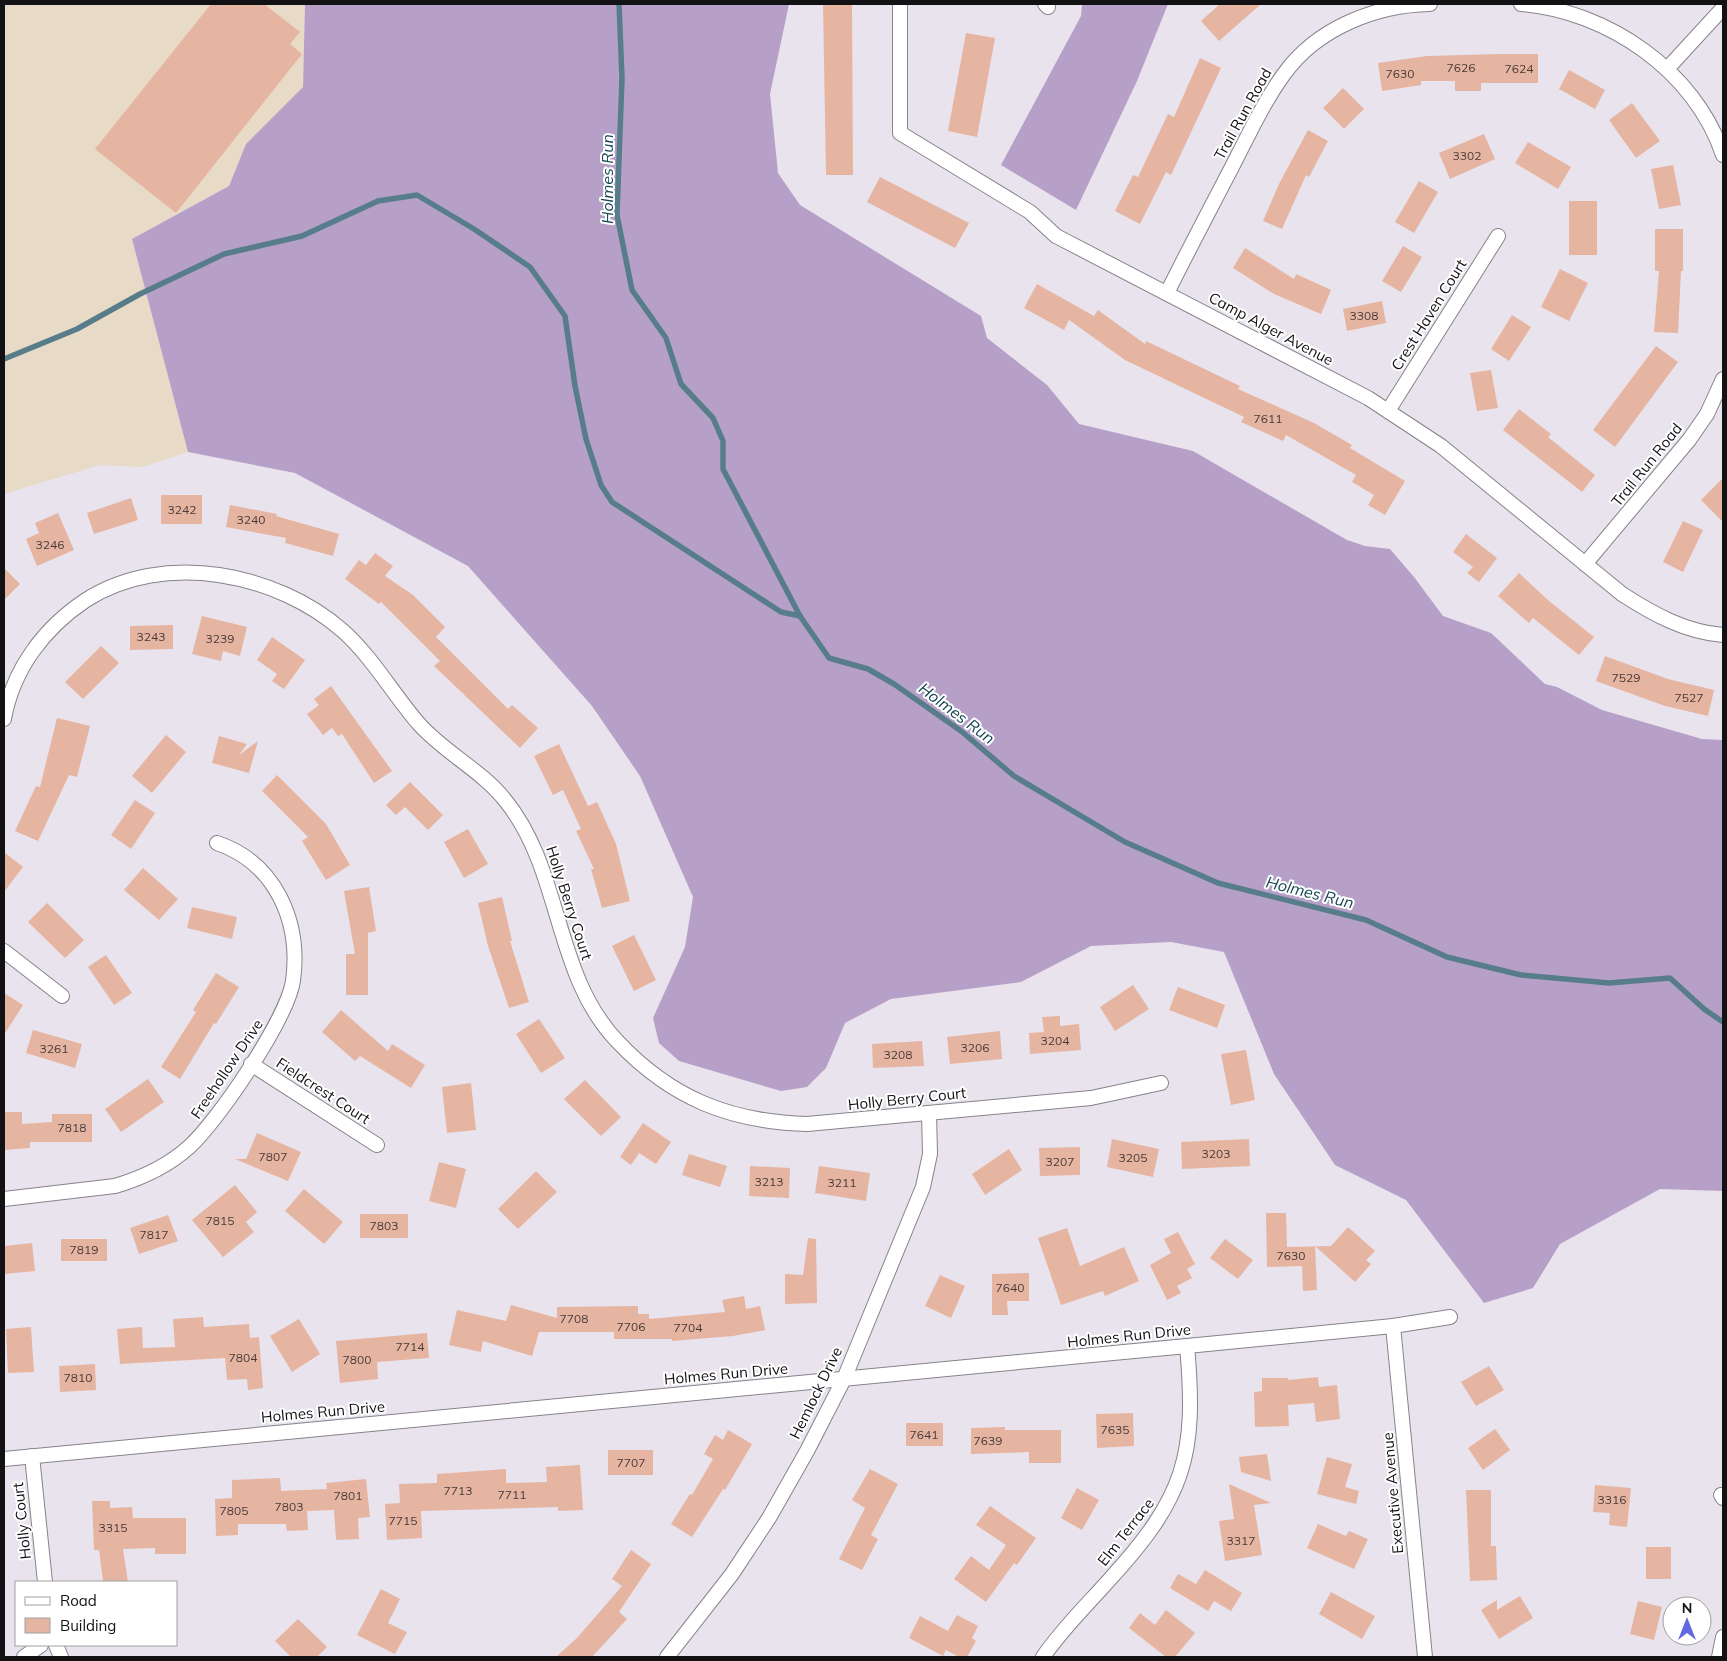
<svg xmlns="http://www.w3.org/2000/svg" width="1727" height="1661" viewBox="0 0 1727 1661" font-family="Mulish,sans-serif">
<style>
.commercial{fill:#e7dac7}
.forest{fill:#b7a0c8}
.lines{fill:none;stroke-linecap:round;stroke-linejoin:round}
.stream{stroke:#577d8a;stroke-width:5.5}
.building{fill:#e6b5a2}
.street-casing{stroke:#87828b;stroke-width:16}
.street{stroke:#fff;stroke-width:14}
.labels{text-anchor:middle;stroke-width:4;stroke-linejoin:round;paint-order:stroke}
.number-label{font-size:12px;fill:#473a38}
.street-label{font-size:15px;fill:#121114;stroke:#fff}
.water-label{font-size:16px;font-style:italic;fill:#144552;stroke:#fff}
</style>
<rect width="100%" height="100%" fill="#e9e3ed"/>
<!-- commercial -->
<polygon class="commercial" points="4,4 305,4 303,87 246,144 229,186 132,239 188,452 143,467 100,465 4,494"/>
<!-- forest -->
<g class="forest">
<polygon points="305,4 789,4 770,94 778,173 800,205 981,316 987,338 1047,385 1079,424 1193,451 1347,540 1365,546 1390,549 1414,577 1443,616 1491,633 1545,684 1557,687 1602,710 1702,739 1723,740 1723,1191 1660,1189 1560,1244 1533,1288 1484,1303 1406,1200 1335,1165 1274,1074 1224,952 1171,942 1091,946 1021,982 891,999 845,1023 826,1068 807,1087 781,1091 679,1061 659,1043 653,1018 685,947 693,897 640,776 592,706 468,566 295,473 188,452 132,239 229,186 246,144 303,87"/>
<polygon points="1082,4 1168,4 1137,81 1076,210 1001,165 1081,16"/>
</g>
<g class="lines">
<!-- stream -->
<g class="stream">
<polyline points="619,4 622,78 617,215 632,290 666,338 681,384 713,418 723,441 723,469 800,616 829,658 868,669 894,684 961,731 1014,776 1125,842 1218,883 1366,920 1447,957 1521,975 1609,983 1670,978 1704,1009 1723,1022"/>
<polyline points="4,359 77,329 140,294 224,254 302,236 378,201 417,195 474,229 530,267 565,316 575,386 586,439 601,485 612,502 781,612 800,616"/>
</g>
</g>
<!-- building -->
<g class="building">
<polygon points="211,4 264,4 300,32 290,44 302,54 176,213 95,149"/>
<polygon points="823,4 852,4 853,175 826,175"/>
<polygon points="1220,4 1261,4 1219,41 1201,21"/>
<polygon points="966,33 995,38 977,137 948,131"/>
<polygon points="1499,54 1538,54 1538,83 1481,83 1481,91 1455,91 1455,81 1421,81 1421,85 1382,91 1378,63 1427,56"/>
<polygon points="1200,58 1221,68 1171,175 1166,172 1140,224 1115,211 1133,175 1138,177 1168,114 1174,117"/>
<polygon points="1569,70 1605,90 1595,109 1559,89"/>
<polygon points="1343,88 1364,109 1344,129 1323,108"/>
<polygon points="1632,103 1660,141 1636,158 1609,120"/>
<polygon points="1308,130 1328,141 1309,177 1306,175 1282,229 1263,221 1279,184"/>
<polygon points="1484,134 1495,159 1450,179 1439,153"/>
<polygon points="1528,142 1571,167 1558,189 1515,163"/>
<polygon points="1673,165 1681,205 1659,209 1651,169"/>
<polygon points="880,177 969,223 955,248 867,202"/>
<polygon points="1419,181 1438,192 1414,233 1395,222"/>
<rect x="1569" y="201" width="28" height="54"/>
<polygon points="1655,229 1683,229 1683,271 1681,271 1678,333 1654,332 1659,271 1655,271"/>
<polygon points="1403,246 1422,257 1401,292 1382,281"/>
<polygon points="1245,248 1294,279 1296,274 1331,290 1321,314 1274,294 1233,268"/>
<polygon points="1560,269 1588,283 1569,321 1541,307"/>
<polygon points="1037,284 1094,316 1098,310 1145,344 1146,341 1240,386 1238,389 1314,423 1352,445 1350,448 1405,481 1385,515 1368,505 1374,495 1352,482 1356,475 1286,435 1283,441 1241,422 1244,417 1125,360 1069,320 1064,330 1024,308"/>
<polygon points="1382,301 1386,323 1347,331 1343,309"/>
<polygon points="1512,315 1531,327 1509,361 1491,349"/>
<polygon points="1656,346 1678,362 1615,447 1593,430"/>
<polygon points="1491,370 1498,408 1477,411 1470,373"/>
<polygon points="1519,409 1551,434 1548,437 1595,475 1582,492 1503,430"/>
<polygon points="1723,478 1723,522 1701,500"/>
<rect x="161" y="495" width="41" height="29"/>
<polygon points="131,498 138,520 94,534 87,513"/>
<polygon points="230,505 277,514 276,516 339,534 333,556 285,543 286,538 226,527"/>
<polygon points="58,513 74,550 37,566 26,539 39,533 35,523"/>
<polygon points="1683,521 1703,530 1683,572 1663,562"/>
<polygon points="1466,534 1497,558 1479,582 1467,573 1473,567 1453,552"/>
<polygon points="375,553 393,566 385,576 413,595 445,627 436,637 508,709 512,705 538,728 520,748 434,666 440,661 381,602 379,604 345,579 359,560 366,565"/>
<polygon points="4,568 20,584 4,600"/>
<polygon points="1519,573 1549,601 1594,637 1579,655 1533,618 1529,623 1498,596"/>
<polygon points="202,616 247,627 240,656 223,651 221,661 192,654"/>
<polygon points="173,625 173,649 130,650 130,626"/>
<polygon points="272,637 305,660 284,689 272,681 277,674 257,660"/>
<polygon points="101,646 119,663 83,699 65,682"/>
<polygon points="1605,656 1668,679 1714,690 1708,716 1665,706 1596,681"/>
<polygon points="331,686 392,771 374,783 342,734 338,736 332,728 323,735 307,714 319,705 314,699"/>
<polygon points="57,718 90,726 77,777 69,775 38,841 15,831 36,786 40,787"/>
<polygon points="166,735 186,752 152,793 132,776"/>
<polygon points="219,736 247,744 239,755 258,741 249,773 212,763"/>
<polygon points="559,744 588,806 597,802 616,844 630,901 602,908 591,869 594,869 576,831 581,829 563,790 553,795 534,756"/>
<polygon points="277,775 326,824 350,865 326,880 302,841 308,837 262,791"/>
<polygon points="410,782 443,815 428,830 405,807 396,815 386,805"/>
<polygon points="135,800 155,813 131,849 111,835"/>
<polygon points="468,829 488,864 464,878 444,842"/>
<polygon points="4,852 23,867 4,892"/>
<polygon points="143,868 178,899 159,920 124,890"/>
<polygon points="369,887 376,931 368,933 368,995 346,995 346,954 355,954 344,891"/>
<polygon points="502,897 512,941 510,941 529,1002 509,1008 488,946 478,903"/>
<polygon points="47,903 84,940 65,958 28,922"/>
<polygon points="192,907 237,917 232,939 187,928"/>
<polygon points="634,935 656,980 634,991 612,946"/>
<polygon points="106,955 132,993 114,1005 88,967"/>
<polygon points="216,973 239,987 216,1024 214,1023 180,1079 161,1067 196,1012 193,1010"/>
<polygon points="1133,985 1149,1009 1115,1031 1100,1007"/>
<polygon points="1178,987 1225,1005 1217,1028 1169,1010"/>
<polygon points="4,993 23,1005 4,1035"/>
<polygon points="341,1010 388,1051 392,1044 425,1065 411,1088 360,1056 355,1061 322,1032"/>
<polygon points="1060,1016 1060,1026 1079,1024 1081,1050 1030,1054 1029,1033 1044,1032 1042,1017"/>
<polygon points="539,1019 565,1058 541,1073 516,1034"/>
<polygon points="33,1030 82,1044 75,1068 26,1053"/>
<polygon points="1000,1031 1002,1059 950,1064 947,1037"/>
<polygon points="922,1041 924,1066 873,1068 872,1044"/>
<polygon points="1246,1050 1255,1100 1231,1105 1221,1054"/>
<polygon points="148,1079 164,1102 121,1132 105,1109"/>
<polygon points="585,1080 621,1117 601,1136 564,1099"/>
<polygon points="471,1083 476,1130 447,1133 442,1087"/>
<polygon points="4,1112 22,1112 22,1124 52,1122 52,1114 92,1114 92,1142 30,1142 30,1148 4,1150"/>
<polygon points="643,1123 671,1142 656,1164 639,1153 631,1165 620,1157"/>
<polygon points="257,1133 301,1152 288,1181 235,1159 246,1159"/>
<polygon points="1112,1139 1159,1149 1153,1177 1107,1167"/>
<polygon points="1249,1139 1250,1166 1182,1169 1181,1142"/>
<polygon points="1080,1147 1080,1175 1040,1176 1039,1148"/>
<polygon points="1009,1149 1022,1170 985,1195 972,1174"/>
<polygon points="689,1154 727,1166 720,1187 682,1175"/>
<polygon points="439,1162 466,1169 456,1208 429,1201"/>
<polygon points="750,1166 790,1168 789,1198 749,1196"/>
<polygon points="819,1166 870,1173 866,1201 815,1193"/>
<polygon points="536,1171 557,1192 518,1229 498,1209"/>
<polygon points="235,1185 257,1212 246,1222 254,1232 223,1257 192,1220"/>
<polygon points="304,1189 343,1222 324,1244 285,1211"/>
<polygon points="1266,1213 1286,1213 1287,1247 1331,1246 1348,1227 1375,1251 1366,1260 1371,1264 1355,1282 1315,1246 1317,1290 1303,1291 1302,1266 1267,1267"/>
<rect x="360" y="1214" width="48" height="24"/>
<polygon points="168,1215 178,1241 139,1254 130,1228"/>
<polygon points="1067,1228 1080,1266 1124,1247 1139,1281 1105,1296 1103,1291 1061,1305 1038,1238"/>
<polygon points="1178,1232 1195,1264 1187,1269 1192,1278 1177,1286 1181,1293 1167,1300 1150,1265 1171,1253 1164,1239"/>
<polygon points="808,1238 816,1239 817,1303 785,1304 785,1274 803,1275"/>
<rect x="61" y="1239" width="46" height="22"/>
<polygon points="1225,1239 1253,1260 1238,1279 1210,1258"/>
<polygon points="32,1243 35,1271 4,1274 4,1246"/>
<polygon points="1029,1273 1029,1301 1007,1301 1008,1315 992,1315 992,1274"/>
<polygon points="940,1275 965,1286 951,1318 925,1306"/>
<polygon points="744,1296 746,1309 760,1306 765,1330 733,1336 672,1341 672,1339 614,1339 614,1332 539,1332 532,1356 483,1341 481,1352 449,1345 457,1310 506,1321 511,1305 557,1318 557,1307 638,1306 638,1314 649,1314 649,1319 725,1312 722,1300"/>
<polygon points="203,1317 204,1327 249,1324 250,1338 259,1337 263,1388 248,1390 247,1379 227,1380 225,1358 120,1364 117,1329 142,1327 143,1348 175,1347 173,1319"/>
<polygon points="299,1319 320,1354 292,1372 270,1336"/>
<polygon points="31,1327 34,1372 8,1373 6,1329"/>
<polygon points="427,1333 429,1358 377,1362 378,1379 340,1383 336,1341"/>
<polygon points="95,1364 96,1390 60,1392 59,1366"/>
<polygon points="1489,1366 1504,1390 1476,1406 1461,1382"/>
<polygon points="1318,1377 1319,1387 1337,1385 1340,1419 1316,1422 1314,1403 1288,1405 1289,1426 1255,1427 1254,1392 1262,1391 1262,1378 1288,1378 1288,1380"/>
<polygon points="1133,1413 1134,1446 1097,1448 1096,1414"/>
<rect x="906" y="1423" width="37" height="23"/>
<polygon points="1005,1427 1005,1430 1061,1430 1061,1463 1029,1463 1029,1452 971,1454 971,1428"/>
<polygon points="1495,1429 1510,1450 1483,1470 1468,1448"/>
<polygon points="728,1430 752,1444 725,1490 723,1489 692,1537 671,1524 690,1494 692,1495 713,1459 704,1454 715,1435 723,1440"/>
<rect x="608" y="1450" width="45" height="25"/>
<polygon points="1267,1454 1271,1481 1241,1472 1239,1457"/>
<polygon points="1327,1457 1352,1464 1345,1487 1359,1491 1356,1504 1317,1494"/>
<polygon points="580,1465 583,1510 558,1511 558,1507 421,1511 422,1538 387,1540 385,1504 400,1503 399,1484 437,1483 437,1474 506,1469 506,1483 547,1482 546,1467"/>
<polygon points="870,1469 898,1484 871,1535 878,1539 862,1570 839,1559 865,1508 852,1500"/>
<polygon points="280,1478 281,1491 327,1489 326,1483 366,1479 370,1517 358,1518 359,1539 336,1540 334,1510 307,1511 308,1530 287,1531 286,1524 238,1524 238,1535 216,1536 215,1499 232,1498 232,1480"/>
<polygon points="1229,1484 1271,1503 1254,1505 1262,1555 1225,1561 1219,1521 1234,1519"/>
<polygon points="1595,1485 1631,1488 1627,1527 1609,1525 1610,1513 1593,1512"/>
<polygon points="1077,1488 1099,1500 1082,1530 1061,1518"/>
<polygon points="1466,1490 1491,1490 1491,1546 1496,1546 1497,1580 1470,1581"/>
<polygon points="92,1501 110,1501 110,1508 132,1507 133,1518 186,1518 186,1554 155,1554 155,1548 123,1549 128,1582 103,1582 99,1550 94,1550"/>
<polygon points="990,1506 1036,1538 1017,1565 1014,1563 986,1602 954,1579 971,1556 989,1570 1006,1545 976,1525"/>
<polygon points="1318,1524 1346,1536 1349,1531 1368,1539 1354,1569 1307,1548"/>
<rect x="1646" y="1547" width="25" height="32"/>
<polygon points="631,1550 651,1564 619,1612 627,1619 592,1657 556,1657 577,1638 622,1586 612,1579"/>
<polygon points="1205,1570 1242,1593 1231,1611 1214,1601 1208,1611 1170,1588 1178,1574 1196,1584"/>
<polygon points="381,1589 400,1599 388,1623 407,1632 395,1654 357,1635"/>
<polygon points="1331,1592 1375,1616 1362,1639 1319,1614"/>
<polygon points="1520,1596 1533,1618 1499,1639 1481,1610 1497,1600 1497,1610"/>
<polygon points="1638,1601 1662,1607 1654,1640 1630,1634"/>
<polygon points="1166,1610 1195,1633 1175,1657 1166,1657 1129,1628 1140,1613 1155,1625"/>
<polygon points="957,1615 978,1626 972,1638 976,1641 967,1657 959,1657 946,1650 943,1656 909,1638 920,1616 948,1631"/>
<polygon points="298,1619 327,1647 317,1657 291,1657 275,1641"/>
</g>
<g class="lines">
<!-- street casing -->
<g class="street-casing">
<g id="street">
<path d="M900,4v129l130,79 26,24 312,162 73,48 181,148c31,20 63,38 101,41"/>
<polyline points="1045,4 1048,7"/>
<path d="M1521,4c87,7 174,67 202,151"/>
<polyline points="1667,69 1723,8"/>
<path d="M1167,293c21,-42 43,-84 65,-126 16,-31 31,-64 52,-93 33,-46 92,-69 146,-70"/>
<polyline points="1388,411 1498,236"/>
<polyline points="1585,564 1689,440 1707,414 1723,379"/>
<path d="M4,719c9,-50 40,-91 82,-119 78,-50 191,-27 257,31 30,27 50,63 76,93 26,29 62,46 86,76 58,71 48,175 113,242 53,56 112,80 189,82l284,-26 70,-15"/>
<polyline points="4,951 62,996"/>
<polyline points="251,1064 377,1145"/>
<path d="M4,1199l111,-13c27,-8 53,-20 74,-39 29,-26 98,-128 104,-166 8,-59 -17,-118 -76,-138"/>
<polyline points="1393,1326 1425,1657"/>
<polyline points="32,1456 45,1582"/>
<polyline points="4,1459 1187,1346 1393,1326 1450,1317"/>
<polyline points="1721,1495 1723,1498"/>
<polyline points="56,1645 61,1657"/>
<polyline points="24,1657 41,1645"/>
<polyline points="667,1657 732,1574 769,1518 807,1451 844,1379 923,1187 930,1154 929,1113"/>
<path d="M1043,1657c19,-28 45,-53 67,-78 75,-82 87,-124 77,-233"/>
<polyline points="1719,1657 1723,1637"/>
</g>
</g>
<!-- street -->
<use href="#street" class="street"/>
</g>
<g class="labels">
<!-- number labels -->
<g class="number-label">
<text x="1461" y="72">7626</text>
<text x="1519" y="73">7624</text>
<text x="1400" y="78">7630</text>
<text x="1467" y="160">3302</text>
<text x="1364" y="320">3308</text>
<text x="1268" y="423">7611</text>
<text x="182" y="514">3242</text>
<text x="251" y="524">3240</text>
<text x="50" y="549">3246</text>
<text x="151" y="641">3243</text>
<text x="220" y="643">3239</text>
<text x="1626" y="682">7529</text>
<text x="1689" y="702">7527</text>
<text x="1055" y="1045">3204</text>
<text x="975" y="1052">3206</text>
<text x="54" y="1053">3261</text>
<text x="898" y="1059">3208</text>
<text x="72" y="1132">7818</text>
<text x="1216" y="1158">3203</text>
<text x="273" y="1161">7807</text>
<text x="1133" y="1162">3205</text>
<text x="1060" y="1166">3207</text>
<text x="769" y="1186">3213</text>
<text x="842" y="1187">3211</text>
<text x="220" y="1225">7815</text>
<text x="384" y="1230">7803</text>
<text x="154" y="1239">7817</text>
<text x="84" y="1254">7819</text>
<text x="1291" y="1260">7630</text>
<text x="1010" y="1292">7640</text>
<text x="574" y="1323">7708</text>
<text x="631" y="1331">7706</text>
<text x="688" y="1332">7704</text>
<text x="410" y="1351">7714</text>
<text x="243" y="1362">7804</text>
<text x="357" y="1364">7800</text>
<text x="78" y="1382">7810</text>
<text x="1115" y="1434">7635</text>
<text x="924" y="1439">7641</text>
<text x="988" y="1445">7639</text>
<text x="631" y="1467">7707</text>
<text x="458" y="1495">7713</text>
<text x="512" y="1499">7711</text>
<text x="348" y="1500">7801</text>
<text x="1612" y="1504">3316</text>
<text x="289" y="1511">7803</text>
<text x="234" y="1515">7805</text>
<text x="403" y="1525">7715</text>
<text x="113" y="1532">3315</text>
<text x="1241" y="1545">3317</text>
</g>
<!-- street labels -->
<g class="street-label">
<text transform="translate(1243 114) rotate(-61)" y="5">Trail Run Road</text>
<text transform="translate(1429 315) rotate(-58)" y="5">Crest Haven Court</text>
<text transform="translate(1271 329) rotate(28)" y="5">Camp Alger Avenue</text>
<text transform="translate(1647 465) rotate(-51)" y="5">Trail Run Road</text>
<text transform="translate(569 903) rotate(72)" y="5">Holly Berry Court</text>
<text transform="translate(227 1069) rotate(-56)" y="5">Freehollow Drive</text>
<text transform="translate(323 1091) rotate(33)" y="5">Fieldcrest Court</text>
<text transform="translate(907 1099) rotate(-6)" y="5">Holly Berry Court</text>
<text transform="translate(1129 1336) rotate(-6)" y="5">Holmes Run Drive</text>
<text transform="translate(726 1374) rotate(-5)" y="5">Holmes Run Drive</text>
<text transform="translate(816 1393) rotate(-64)" y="5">Hemlock Drive</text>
<text transform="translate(323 1412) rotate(-5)" y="5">Holmes Run Drive</text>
<text transform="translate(1393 1493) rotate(-95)" y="5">Executive Avenue</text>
<text transform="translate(22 1521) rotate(-96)" y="5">Holly Court</text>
<text transform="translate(1126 1532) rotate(-52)" y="5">Elm Terrace</text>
</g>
<!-- water labels -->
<g class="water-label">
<text transform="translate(607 179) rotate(-90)" y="6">Holmes Run</text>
<text transform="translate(957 713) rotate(37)" y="6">Holmes Run</text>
<text transform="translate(1310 892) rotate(14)" y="6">Holmes Run</text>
</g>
</g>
<!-- border -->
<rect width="1727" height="1661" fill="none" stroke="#121114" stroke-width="10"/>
<!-- legend -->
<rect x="15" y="1581" width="162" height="65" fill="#ffffff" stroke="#a0a0a1"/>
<rect x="25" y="1597" width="25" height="8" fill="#ffffff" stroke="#a0a0a1"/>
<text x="60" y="1606" font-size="15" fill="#121114">Road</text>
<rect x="25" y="1618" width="25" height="15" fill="#e6b5a2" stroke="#a0a0a1"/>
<text x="60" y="1631" font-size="15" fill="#121114">Building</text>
<!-- north arrow -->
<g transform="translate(1687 1621)"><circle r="24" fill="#ffffff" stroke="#a0a0a1"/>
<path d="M0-4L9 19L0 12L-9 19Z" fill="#6368e1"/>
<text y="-8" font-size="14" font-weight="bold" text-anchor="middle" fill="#121114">N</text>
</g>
</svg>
